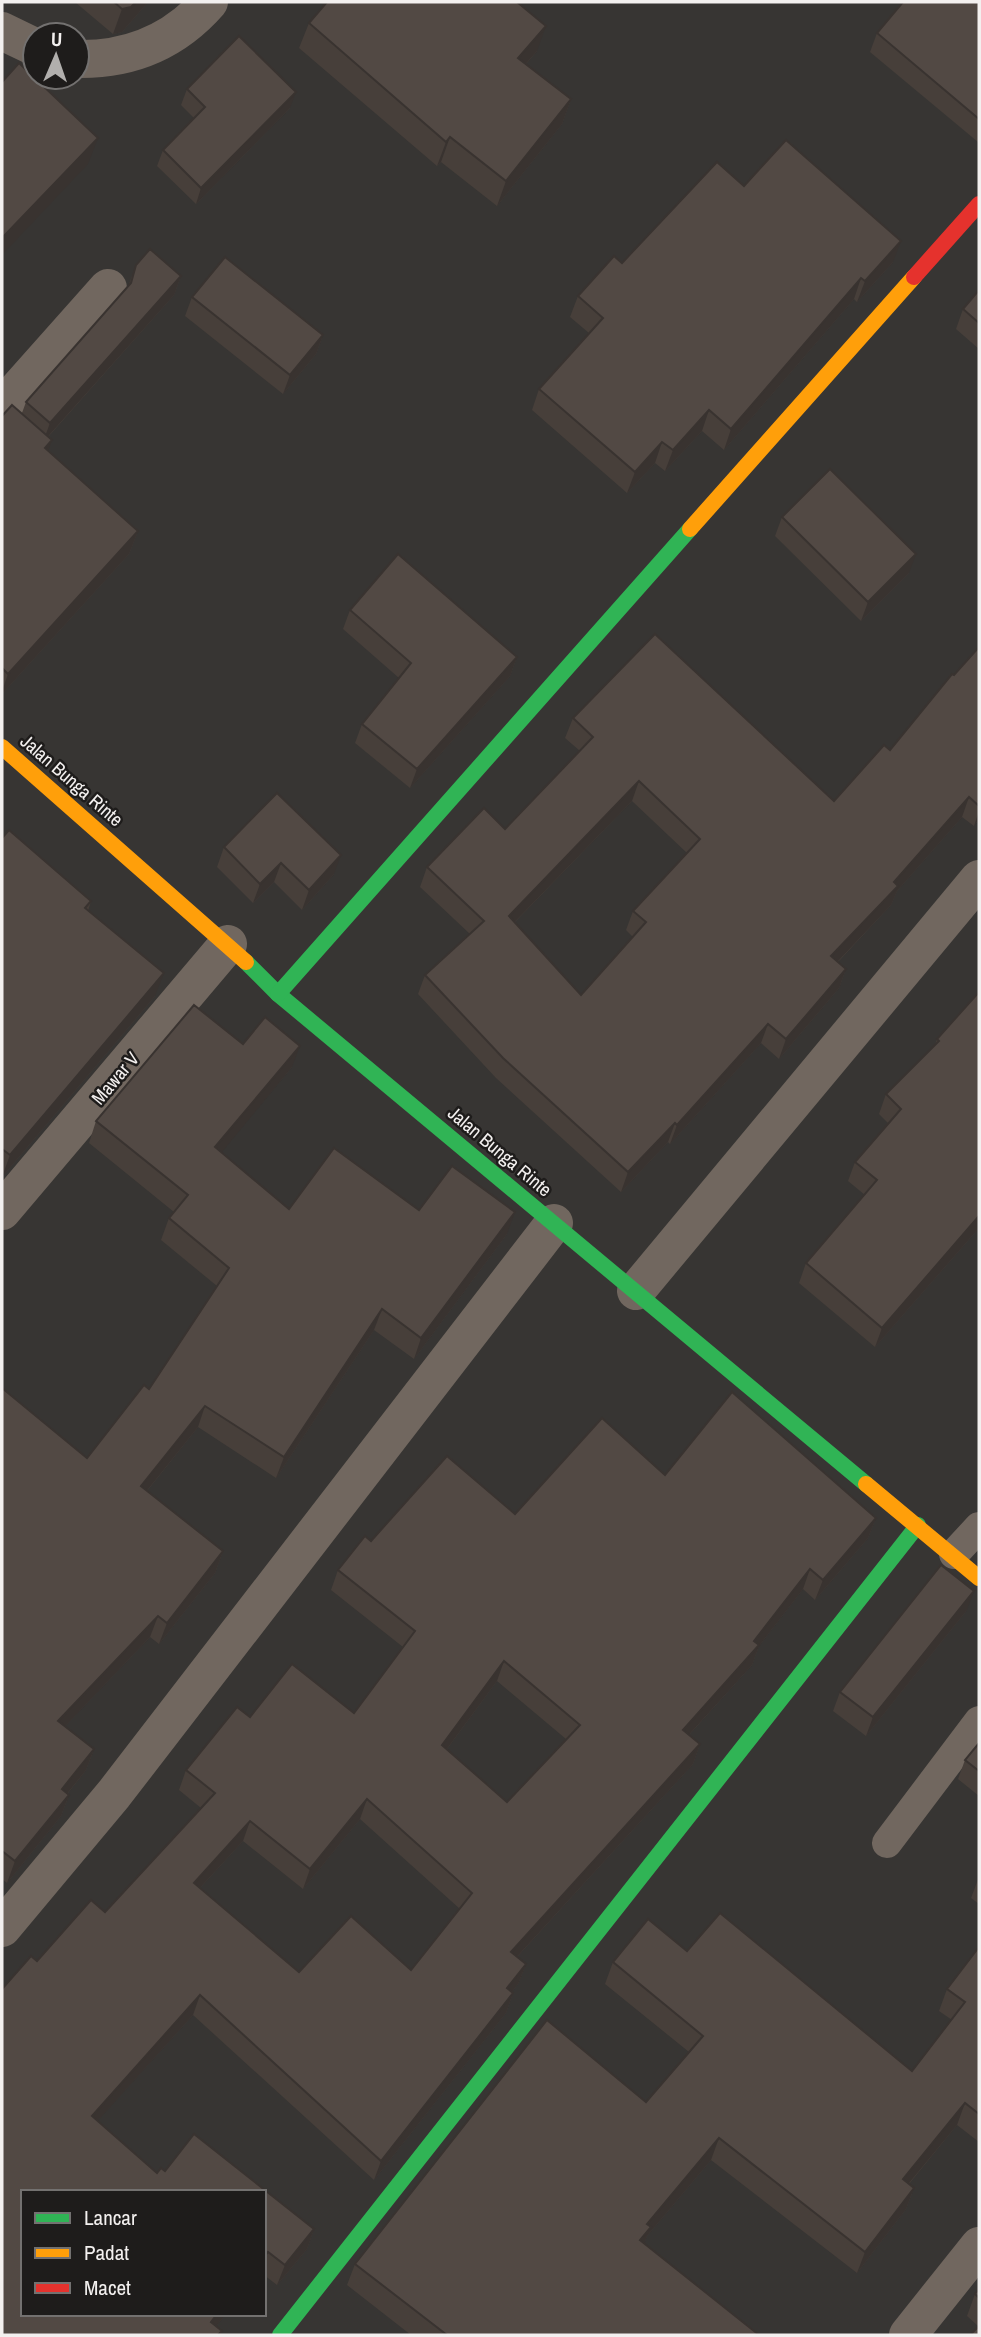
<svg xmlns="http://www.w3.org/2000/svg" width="981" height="2337" viewBox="0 0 981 2337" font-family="'Archivo Narrow',sans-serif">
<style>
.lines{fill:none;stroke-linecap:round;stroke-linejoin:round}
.lane{stroke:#71675f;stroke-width:30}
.street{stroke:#71675f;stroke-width:38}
.fast{stroke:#30b455;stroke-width:16}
.slow{stroke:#ff9f0a;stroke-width:16}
.jam{stroke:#e5322d;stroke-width:16}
.wall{fill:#473f3a;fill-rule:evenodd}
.shaded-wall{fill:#393330}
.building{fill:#524944;stroke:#393330;stroke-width:2;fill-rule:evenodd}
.labels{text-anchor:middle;stroke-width:5;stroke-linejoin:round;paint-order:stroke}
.street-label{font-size:19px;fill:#f3f0ef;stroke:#1e1c1b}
</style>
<rect width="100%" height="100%" fill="#373533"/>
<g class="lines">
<!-- lane -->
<g class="lane">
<polyline points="954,1554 979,1527"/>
<polyline points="887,1843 979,1721"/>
</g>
<!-- street -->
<g class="street">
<polyline points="2,31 35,47"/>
<path d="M77,59c52,1 97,-17 132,-57"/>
<polyline points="2,407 108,288"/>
<polyline points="2,1211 228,944"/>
<polyline points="636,1291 979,879"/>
<polyline points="2,1928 114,1794 554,1223"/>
<polyline points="908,2335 979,2246"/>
</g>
<!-- fast -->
<g class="fast">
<polyline points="246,962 278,994 866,1484"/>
<polyline points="278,994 690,529"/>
<polyline points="280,2335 918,1525"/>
</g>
<!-- slow -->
<g class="slow">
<polyline points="690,529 914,277"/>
<polyline points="2,747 246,962"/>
<polyline points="866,1484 979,1578"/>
</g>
<!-- jam -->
<polyline class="jam" points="914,277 979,204"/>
</g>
<!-- wall -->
<g class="wall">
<polygon points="75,2 148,2 122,32 113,34"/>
<polygon points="979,2 979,140 978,142 870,52 877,33"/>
<polygon points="309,23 537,51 526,64 571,99 562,124 497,206 441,162 437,166 299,48"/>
<polygon points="187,89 290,108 196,204 157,166 163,150 194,118 181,105"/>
<polygon points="744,186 893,262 857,302 854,299 724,450 702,431 665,471 655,463 627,493 532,410 539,389 589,333 570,317 578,296 622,263"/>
<polygon points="136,265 181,276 174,295 48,437 48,451 138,531 129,554 2,694 2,416 22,413 26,402 128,287"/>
<polygon points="979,290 979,349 956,329 963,309"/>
<polygon points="192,297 323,335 316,354 283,394 185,316"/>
<polygon points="782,517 909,573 861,621 775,536"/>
<polygon points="350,610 517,657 510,676 410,788 355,743 362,724 399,678 343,629"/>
<path d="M979,647v172l-5,7 -12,-9 -65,74 -6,14 -53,57 8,7 -7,19 -60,71 -18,-16 -91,101 -2,-2 -47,50 -125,-114 -78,-84 7,-19 45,-41 -50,-47 7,-20 78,-38 75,-78 -15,-13 8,-20 261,83 56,-51 64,-75zM632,801l55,52 -54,58 -7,19 7,7 -52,58 -66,-73z"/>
<polygon points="2,838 91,901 88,911 155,996 2,1177"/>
<polygon points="224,847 334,874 302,910 274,882 253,903 217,867"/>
<polygon points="979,992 979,1228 875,1347 799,1283 806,1263 865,1195 848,1181 855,1162 888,1123 879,1114 886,1094 935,1045 937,1039"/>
<polygon points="243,1044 292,1067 221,1152 289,1209 419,1210 507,1234 414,1359 374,1330 276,1478 198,1427 147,1491 223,1551 215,1573 159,1644 150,1637 65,1726 94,1749 86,1770 68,1793 69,1795 61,1816 7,1883 2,1879 2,1388 87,1458 149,1389 217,1286 161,1240 169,1218 174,1212 89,1143 96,1121"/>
<path d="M732,1392l144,126 -8,20 -53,62 -12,-11 -44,57 -7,19 -63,70 11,9 -7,20 -176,193 9,7 -8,20 -6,8 1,1 -7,20 -132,167 -181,-165 -96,106 60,52 4,-5 4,3 29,-37 120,95 -7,20 -30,36 -13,-10v-83h-241v122h203l-10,12 6,5 -2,4h-218v-346l29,-33 6,5 54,-61 14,12 96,-104 -22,-18 7,-20 51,-63 13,10 42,-53 62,49 49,-66 -72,-57 7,-20 27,-34 6,5 76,-85 68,58 87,-96 63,57zM497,1681l69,58 -59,63 -60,-53zM360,1819l100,90 -49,61 -60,-54 -52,56 -99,-84 43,-47 60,48z"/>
<polygon points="967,1610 866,1736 833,1711 840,1692"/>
<polygon points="979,1743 979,1796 958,1779 965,1760"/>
<polygon points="979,1877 979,1904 971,1898"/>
<polygon points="979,1947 979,2142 957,2125 909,2184 914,2188 906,2209 857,2273 711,2160 647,2236 644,2244 759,2335 411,2335 347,2285 355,2264 646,2102 689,2052 605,1984 613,1962 687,1951 912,2071 952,2020 939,2011 947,1989"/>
<polygon points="979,2289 979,2335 978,2326 967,2316 975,2294"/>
</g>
<!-- shaded-wall -->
<g class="shaded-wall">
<polygon points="136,2 148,2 122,32 113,34 122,9"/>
<polygon points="546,26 537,51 509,83 518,58"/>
<polygon points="296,92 290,108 196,204 201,188"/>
<polygon points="571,99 562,124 497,206 506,181"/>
<polygon points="450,137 441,162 437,166 446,142"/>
<polygon points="98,138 88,164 2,255 2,238"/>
<polygon points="901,241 893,262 857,302 865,281"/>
<polygon points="181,276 174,295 43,442 50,423"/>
<polygon points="861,278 854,299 724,450 731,429"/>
<polygon points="323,335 316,354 283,394 290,375"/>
<polygon points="709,410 702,431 665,471 673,450"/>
<polygon points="52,440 44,464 45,448"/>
<polygon points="662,442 655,463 627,493 635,472"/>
<polygon points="138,531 129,554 2,694 2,691 8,674"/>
<polygon points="916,554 909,573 861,621 868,602"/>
<polygon points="517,657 510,676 410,788 417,769"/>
<polygon points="639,781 632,801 502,935 509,916"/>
<polygon points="969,797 962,817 897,891 891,905 824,976 831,956 894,882"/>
<polygon points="979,811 979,819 974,826"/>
<polygon points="341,855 334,874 302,910 309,890"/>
<polygon points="281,863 274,882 253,903 260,884"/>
<polygon points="846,969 839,988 779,1059 786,1039"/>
<polygon points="164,973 155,996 2,1177 10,1155"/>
<polygon points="768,1024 761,1043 670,1144 677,1125"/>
<polygon points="300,1046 292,1067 208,1169 215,1147"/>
<polygon points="675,1123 668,1142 621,1192 628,1172"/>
<polygon points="515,1212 507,1234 414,1359 421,1338"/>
<polygon points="979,1216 979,1228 875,1347 882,1328"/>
<polygon points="382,1309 374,1330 276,1478 284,1457"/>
<polygon points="205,1406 198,1427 133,1508 141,1486"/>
<polygon points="876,1518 868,1538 815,1600 823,1580"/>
<polygon points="223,1551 215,1573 159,1644 167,1623"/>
<polygon points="810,1569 803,1589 759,1646 752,1665 676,1749 683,1730"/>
<polygon points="974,1591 967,1610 866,1736 873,1717"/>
<polygon points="158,1616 150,1637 50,1742 58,1721"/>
<polygon points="504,1661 497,1681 435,1765 442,1745"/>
<polygon points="700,1744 693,1764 503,1972 511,1952"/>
<polygon points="94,1749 86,1770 54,1810 62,1789"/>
<polygon points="69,1795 61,1816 7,1883 15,1861"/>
<polygon points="367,1799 360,1819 303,1889 310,1869"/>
<polygon points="250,1821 243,1841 186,1903 194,1883"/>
<polygon points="526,1964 518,1984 500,2008 507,1988"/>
<polygon points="513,1993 506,2013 374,2180 381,2161"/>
<polygon points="200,1995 193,2015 84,2136 92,2116"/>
<polygon points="965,2103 957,2125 895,2200 903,2179"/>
<polygon points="719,2138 711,2160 647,2236 643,2248 640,2240 647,2224"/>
<polygon points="914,2188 906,2209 857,2273 865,2252"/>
<polygon points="314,2229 307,2249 277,2285 285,2265"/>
<polygon points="217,2314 226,2314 209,2335 211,2322"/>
</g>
<!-- building -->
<g class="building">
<polygon points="114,2 136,2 131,7 122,9"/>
<polygon points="327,2 517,2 546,26 518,58 571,99 506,181 450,137 446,142 309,23"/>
<polygon points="903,2 979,2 979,119 877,33"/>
<polygon points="239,36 296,92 201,188 163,150 205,107 187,89"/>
<polygon points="19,63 98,138 2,238 2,82"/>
<polygon points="786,140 901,241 865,281 861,278 731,429 709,410 673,450 662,442 635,472 539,389 603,318 578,296 614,256 622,263 717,162 744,186"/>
<polygon points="150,249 181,276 50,423 26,402 131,283 136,265"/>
<polygon points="225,257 323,335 290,375 192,297"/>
<polygon points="979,290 979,323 963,309"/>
<polygon points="12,405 52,440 45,448 138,531 8,674 2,668 2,416"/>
<polygon points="830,469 916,554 868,602 782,517"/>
<polygon points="398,554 517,657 417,769 362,724 411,663 350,610"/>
<path d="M655,634l179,167 50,-56 6,5 62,-76 2,1 25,-28v159l-10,-9 -75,85 4,4 -67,70 15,13 -60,70 -18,-15 -91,101 -2,-2 -47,49 -125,-114 -78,-83 59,-54 -57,-54 57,-59 21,21 88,-92 -20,-19zM639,781l61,58 -67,72 13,11 -65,73 -72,-79z"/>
<polygon points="277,793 341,855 309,890 281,863 260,884 224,847"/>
<polygon points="9,830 91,901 85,908 164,973 10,1155 2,1149 2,838"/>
<polygon points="979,992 979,1216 882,1328 806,1263 877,1180 855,1162 901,1109 886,1094 939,1041 937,1039"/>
<polygon points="194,1005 243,1044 265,1017 300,1046 215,1147 289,1209 334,1148 419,1210 452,1166 515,1212 421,1338 382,1309 284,1457 205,1406 141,1486 223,1551 167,1623 158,1616 58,1721 94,1749 62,1789 69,1795 15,1861 2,1851 2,1388 87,1458 144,1385 149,1389 229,1268 169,1218 188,1195 96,1121"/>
<path d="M732,1392l144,126 -53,62 -13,-11 -56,72 5,4 -76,85 17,14 -189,208 15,12 -19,24 6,5 -132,168 -181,-166 -108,121 65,57 4,-5 4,3 29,-37 120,95 -29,36 -17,-13 -4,5v-65h-241v122h194l-6,8 11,9 -4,4h-216v-346l29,-33 6,5 54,-61 14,12 110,-119 -29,-23 51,-63 13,10 42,-53 62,49 61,-82 -77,-61 27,-34 6,5 76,-85 68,58 87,-96 63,57zM504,1661l76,64 -73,77 -65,-57zM367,1799l105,94 -61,77 -60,-54 -52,56 -105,-89 56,-62 60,48z"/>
<polygon points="941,1565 974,1591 873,1717 840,1692"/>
<polygon points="979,1743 979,1771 965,1760"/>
<polygon points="720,1913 912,2071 965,2002 947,1989 979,1947 979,2114 965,2103 903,2179 914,2188 865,2252 719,2138 647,2224 651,2227 640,2240 759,2335 447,2335 355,2264 547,2020 646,2102 703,2036 613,1962 648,1919 687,1951"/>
<polygon points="979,2289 979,2298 975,2294"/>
<polygon points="979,2326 979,2335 970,2335"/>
</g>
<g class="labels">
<!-- street labels -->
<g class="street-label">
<text transform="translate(72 780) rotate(41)" y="7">Jalan Bunga Rinte</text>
<text transform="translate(115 1078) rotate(-50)" y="7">Mawar V</text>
<text transform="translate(500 1151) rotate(40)" y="7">Jalan Bunga Rinte</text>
</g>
</g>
<!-- border -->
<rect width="981" height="2337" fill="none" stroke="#f3f0ef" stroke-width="7"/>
<!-- legend -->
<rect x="21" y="2190" width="245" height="126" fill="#1e1c1b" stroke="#737170" stroke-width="2"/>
<rect x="35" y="2213" width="35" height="10" fill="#30b455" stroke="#737170" stroke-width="2"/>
<text x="84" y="2225" font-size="21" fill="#f3f0ef">Lancar</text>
<rect x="35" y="2248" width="35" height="10" fill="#ff9f0a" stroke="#737170" stroke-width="2"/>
<text x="84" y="2260" font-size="21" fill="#f3f0ef">Padat</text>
<rect x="35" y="2283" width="35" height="10" fill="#e5322d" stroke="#737170" stroke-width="2"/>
<text x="84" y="2295" font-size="21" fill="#f3f0ef">Macet</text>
<!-- north arrow -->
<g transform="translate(56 56) rotate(2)"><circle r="33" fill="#1e1c1b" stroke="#737170" stroke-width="2"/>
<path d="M0-5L12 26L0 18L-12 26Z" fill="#b1afad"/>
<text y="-10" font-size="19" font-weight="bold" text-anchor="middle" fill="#f3f0ef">U</text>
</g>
</svg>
